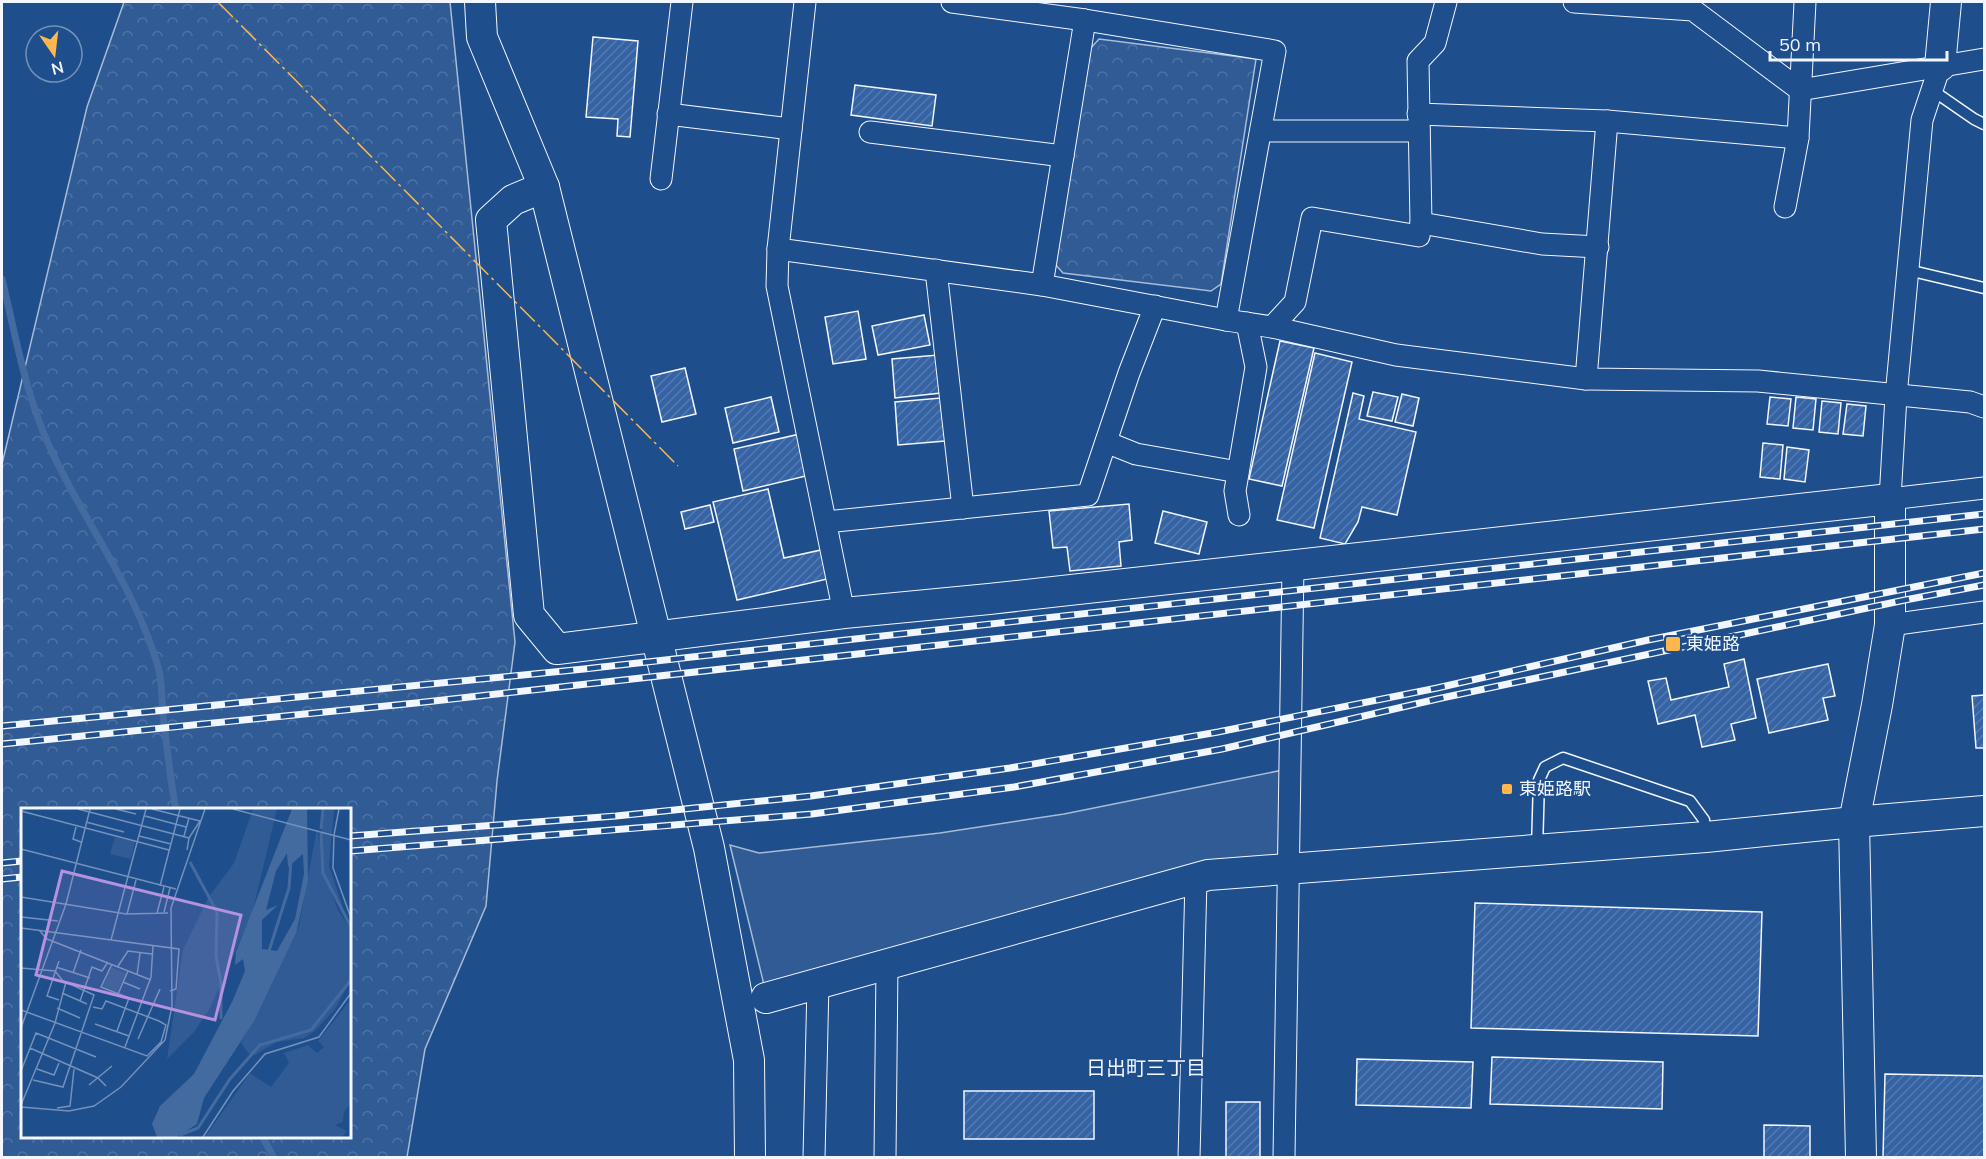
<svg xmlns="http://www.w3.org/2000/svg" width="1986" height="1159" viewBox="0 0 1986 1159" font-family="Mulish,'Noto Sans JP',sans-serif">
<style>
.forest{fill:url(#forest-crowns);stroke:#a8bbd7;stroke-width:1.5;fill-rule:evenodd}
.pitch{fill:#305b95;stroke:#a8bbd7;stroke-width:1.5}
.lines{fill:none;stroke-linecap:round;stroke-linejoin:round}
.stream{stroke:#446ba0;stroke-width:7}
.building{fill:url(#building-hatch);stroke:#f2f6ff;stroke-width:1.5}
.lane-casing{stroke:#f2f6ff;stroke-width:13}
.street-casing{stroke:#f2f6ff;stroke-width:23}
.secondary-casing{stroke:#f2f6ff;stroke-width:32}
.lane{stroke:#1f4e8c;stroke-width:10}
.street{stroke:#1f4e8c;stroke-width:21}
.secondary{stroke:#1f4e8c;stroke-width:30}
.rail-casing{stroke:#f2f6ff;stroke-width:7}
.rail{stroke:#1f4e8c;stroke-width:4.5;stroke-dasharray:14;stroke-linecap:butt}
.power{stroke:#ffb74d;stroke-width:1.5;stroke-dasharray:21 4.5 3 4.5;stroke-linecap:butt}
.poi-dot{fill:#ffb74d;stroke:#1f4e8c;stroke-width:2}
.labels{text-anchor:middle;stroke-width:4.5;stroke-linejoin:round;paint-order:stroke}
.poi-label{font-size:18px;fill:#f2f6ff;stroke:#1f4e8c;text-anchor:start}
.neighbourhood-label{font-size:20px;fill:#f2f6ff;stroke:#1f4e8c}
.inset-river{fill:none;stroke:#446ba0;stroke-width:3}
.inset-road{fill:none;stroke:#7391ba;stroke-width:1.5}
.view{fill:#b691df;fill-opacity:0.15;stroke:#b691df;stroke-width:3}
.inset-edge{fill:none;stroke:#f2f6ff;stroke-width:3}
</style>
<defs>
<pattern id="forest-crowns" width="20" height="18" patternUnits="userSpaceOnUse" patternTransform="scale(1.5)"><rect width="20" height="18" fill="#305b95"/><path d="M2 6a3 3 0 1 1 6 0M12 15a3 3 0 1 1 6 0" fill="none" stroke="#4e73a5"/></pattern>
<pattern id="building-hatch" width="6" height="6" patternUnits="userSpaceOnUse" patternTransform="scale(1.5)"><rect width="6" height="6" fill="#3563a3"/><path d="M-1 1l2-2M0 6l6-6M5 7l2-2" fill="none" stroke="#537ab1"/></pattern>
</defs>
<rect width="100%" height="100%" fill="#1f4e8c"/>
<!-- forest -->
<g class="forest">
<path d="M124,2h326l65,640 -18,139 -11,125 -61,143 -18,108h-405v-693l85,-357zM22,810h328v326h-328z"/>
<polygon points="1099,39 1256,59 1221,284 1211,291 1063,273 1054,263 1090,49"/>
</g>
<!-- pitch -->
<polygon class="pitch" points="1283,770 1279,856 765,989 730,845 759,853 940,833 1064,814"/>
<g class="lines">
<!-- stream -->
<g class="stream">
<path d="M2,279c14,58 24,120 51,175 34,72 84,137 106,216 3,14 3,30 4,45 4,32 7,63 13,95"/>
<polyline points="262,1136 274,1158"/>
</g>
</g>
<!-- building -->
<g class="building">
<polygon points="593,37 638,41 630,137 617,136 618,119 586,117"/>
<polygon points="855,85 936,95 932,126 851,115"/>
<polygon points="858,311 866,359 833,364 825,317"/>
<polygon points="924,315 930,345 878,355 872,326"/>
<polygon points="1280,341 1314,348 1282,486 1249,479"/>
<polygon points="1315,353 1352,362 1314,528 1277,520"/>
<polygon points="938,355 941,393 895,398 892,359"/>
<polygon points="685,368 696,414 662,422 651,376"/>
<polygon points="1373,392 1398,397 1392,421 1367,416"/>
<polygon points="1353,393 1364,396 1359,419 1416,432 1397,515 1362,507 1358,522 1345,544 1320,538"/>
<polygon points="1402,394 1419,398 1413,426 1395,422"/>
<polygon points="771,397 779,432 733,443 725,408"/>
<polygon points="1770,397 1791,399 1788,426 1767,424"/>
<polygon points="1796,397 1816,399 1813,430 1793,428"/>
<polygon points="941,398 945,441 898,445 895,402"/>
<polygon points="1822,401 1841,403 1838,434 1819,432"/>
<polygon points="1847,404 1866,406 1863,436 1843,434"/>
<polygon points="800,434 810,475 743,491 734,449"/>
<polygon points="1763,443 1783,445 1780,479 1760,477"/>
<polygon points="1787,447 1809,450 1805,482 1784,479"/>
<polygon points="768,489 784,558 821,550 827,579 737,600 713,502"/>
<polygon points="1129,504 1132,540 1119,542 1121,566 1070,571 1067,547 1053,548 1049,511"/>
<polygon points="710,505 714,522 685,529 681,512"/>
<polygon points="1163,511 1207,522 1199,554 1155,543"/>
<polygon points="1744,659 1756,718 1731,724 1735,740 1702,747 1695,715 1658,724 1648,681 1666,678 1671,700 1729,687 1724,664"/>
<polygon points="1828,664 1835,696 1823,698 1828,720 1769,733 1757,679"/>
<polygon points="1984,695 1984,748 1976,748 1972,696"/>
<polygon points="1475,903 1762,912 1758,1036 1471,1028"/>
<polygon points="1492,1057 1663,1062 1662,1109 1490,1104"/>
<polygon points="1357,1059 1473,1062 1471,1108 1356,1105"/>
<polygon points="1885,1074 1984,1076 1984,1158 1883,1158"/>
<rect x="964" y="1091" width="130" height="48"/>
<rect x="1226" y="1102" width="34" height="56"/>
<polygon points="1764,1125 1810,1126 1810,1158 1764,1158"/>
</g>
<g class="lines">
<!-- lane casing -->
<g class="lane-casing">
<g id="lane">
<polyline points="1932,90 1974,119 1984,124"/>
<polyline points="1908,270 1984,288"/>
<polyline points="1537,849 1539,780 1545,767 1563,758 1690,801 1704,820 1705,834"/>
</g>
</g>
<!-- street casing -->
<g class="street-casing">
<g id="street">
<polyline points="805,2 778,249 777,286 844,613"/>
<polyline points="952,2 1085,20 1275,51 1226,320"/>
<polyline points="1574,2 1693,10 1800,90 1984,59"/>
<polyline points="1940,66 1922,120 1896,396 1890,499 1984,488"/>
<polyline points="668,114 791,129"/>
<polyline points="1418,114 1607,121 1798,138"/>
<polyline points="1261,131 1419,131"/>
<polyline points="870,132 1063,156"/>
<polyline points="661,179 682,2"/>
<polyline points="1785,207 1798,138 1805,2"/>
<polyline points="1421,223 1542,244 1598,247"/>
<polyline points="778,249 1042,285 1226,320 1272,327 1396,355 1586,379 1758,381 1970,402 1984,407"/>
<polyline points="936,270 963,508"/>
<polyline points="1042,285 1085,20"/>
<polyline points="1272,327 1295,302 1312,218 1419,236 1421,223 1418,61 1435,43 1446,2"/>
<polyline points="1586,379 1607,121"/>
<polyline points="1106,442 1136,454 1238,472"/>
<polyline points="1239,515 1235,491 1256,367 1247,323"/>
<polyline points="826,522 1088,495 1129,373 1155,306"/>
<polyline points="1890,625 1984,612"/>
<polyline points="814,1158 818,983"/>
<polyline points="885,1158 887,964"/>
<polyline points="1189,1158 1196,879"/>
<polyline points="1284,1158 1293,565"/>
</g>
</g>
<!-- secondary casing -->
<g class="secondary-casing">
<g id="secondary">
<polyline points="480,2 482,37 544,187 709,848 749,1060 750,1158"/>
<polyline points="1940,66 1946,2"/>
<polyline points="544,187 513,200 491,220 529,615 557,649 844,613 989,599 1890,499 1890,625 1877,705 1854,822 1861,1158"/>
<polyline points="766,998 1208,875 1706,837 1854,822 1984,811"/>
</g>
</g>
<!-- lane -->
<use href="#lane" class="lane"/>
<!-- street -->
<use href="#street" class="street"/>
<!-- secondary -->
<use href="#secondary" class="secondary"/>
<!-- rail casing -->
<g class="rail-casing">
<g id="rail">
<polyline points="2,726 584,669 1984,514"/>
<polyline points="2,744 416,703 1984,529"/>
<polyline points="350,836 616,816 811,796 1010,768 1218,732 1437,688 1648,640 1984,573"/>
<polyline points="350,851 812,814 1014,787 1222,749 1437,699 1905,600 1984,585"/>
<polyline points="2,863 22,861"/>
<polyline points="2,879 22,877"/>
</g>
</g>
<!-- rail -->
<use href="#rail" class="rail"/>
<!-- power -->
<polyline class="power" points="218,2 678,466"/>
</g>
<!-- markers -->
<g class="poi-dot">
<rect x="1665" y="636" width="16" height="16" rx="3"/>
<rect x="1501" y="783" width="12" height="12" rx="3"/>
</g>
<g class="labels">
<!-- poi labels -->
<g class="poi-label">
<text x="1686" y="650">東姫路</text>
<text x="1519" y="795">東姫路駅</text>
</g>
<!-- neighbourhood labels -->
<g class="neighbourhood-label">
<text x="1146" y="1075">日出町三丁目</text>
</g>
</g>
<!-- overview -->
<g transform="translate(21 808)">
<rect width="330" height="330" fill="#1f4e8c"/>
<path d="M232,1h24l-25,105 -42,94 -16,24 -27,27 16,-109 25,-52 26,-35zM302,1h11l-5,57 19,57 -23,-48 13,35 13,20v50l-16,29 -19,21 -12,8 -27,4 -22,13 -6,-1 -8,-11 58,-117 18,-98 8,42 -4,-29zM94,29l20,5 -4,17 -21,-5zM90,159l15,6 -9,19 -14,-6zM330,191v104l-7,9 -1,10 -8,3 12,6 -5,6h-137l45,-64 21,14 18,-24 -5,-10 24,-8 9,8 7,-6 -6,-6z" fill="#305b95"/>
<path d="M271,1h15l1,72 -12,52 -42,88 -50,77 -7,26 -20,13h-20l-5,-13 8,-18 34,-32 39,-74 12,-29 -2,-12 -8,6 1,-13zM266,45l1,14 15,-13 1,20 -9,45 -18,32 -15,-2v-29l16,-15 -12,5 10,-39z" fill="#446ba0" fill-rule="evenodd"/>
<path class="inset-river" d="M300,21l2,-20M300,25l2,40 28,54M169,54l27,50 -1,44 5,27v36M247,146l21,-66 2,-28M159,327l18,-7 32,-49 30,-34 51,-15 40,-50"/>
<path class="inset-road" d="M57,1l111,29M95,1l20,5M131,1l48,12 -11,17 -2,12M212,1l118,31M0,3l148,39M124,8l41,11M65,14l38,10M55,19l-3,12 8,3M313,27l5,-26M313,27l-1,33 18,50M118,28l32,8M163,28l5,-18M0,41l155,40M139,78l20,-77M0,89l105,17 42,-1M143,104l6,-24M136,105l7,-26M106,106l9,-34M0,109l37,4M0,120l158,21 -3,40 -6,2M18,122l8,9 104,41M90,132l35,-131M38,153l-12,35 12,4M91,156l-11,23 28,11 -12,33M97,158l10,-15 24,3M35,159l34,11M0,160l34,3 8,10 31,14 -31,92 -30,-7M52,165l8,-23M116,167l3,-22M102,174l17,7M41,185l25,11M97,186l10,-23M59,193l12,-34 10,4 6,-9M36,200l23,10M0,202l126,46 14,-14 5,-17 -7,-4 -53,-20 -4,8 -9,-2M74,216l34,12M0,220l45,-124 24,-95M117,231l22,-50M104,239l26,-70 2,-31M9,240l68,30 8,8M16,261l17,6 5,-12M0,263l15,-38 60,24M68,277l23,-19M0,297l34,-82 11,-41M0,299l48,4 25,-5 27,-19 44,-47 7,-34 -1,-98 34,-99M36,300l13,-2 4,-37M182,329l30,-46 32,-37 54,-17 32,-44"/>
<path class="view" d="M41,63l179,44 -26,105 -179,-45z"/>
<rect width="330" height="330" class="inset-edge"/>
</g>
<!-- border -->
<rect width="1986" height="1159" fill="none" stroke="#f2f6ff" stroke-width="6"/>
<!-- north arrow -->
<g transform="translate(54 54) rotate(166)"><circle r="28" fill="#1f4e8c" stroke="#7391ba" stroke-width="1.5"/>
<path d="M0-4.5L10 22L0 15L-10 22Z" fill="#ffb74d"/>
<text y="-9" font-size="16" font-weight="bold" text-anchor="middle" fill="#f2f6ff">N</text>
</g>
<!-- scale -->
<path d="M1770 51v9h177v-9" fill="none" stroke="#f2f6ff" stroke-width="3"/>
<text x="1779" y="51" font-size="18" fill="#f2f6ff" stroke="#1f4e8c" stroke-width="4.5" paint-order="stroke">50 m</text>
</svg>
